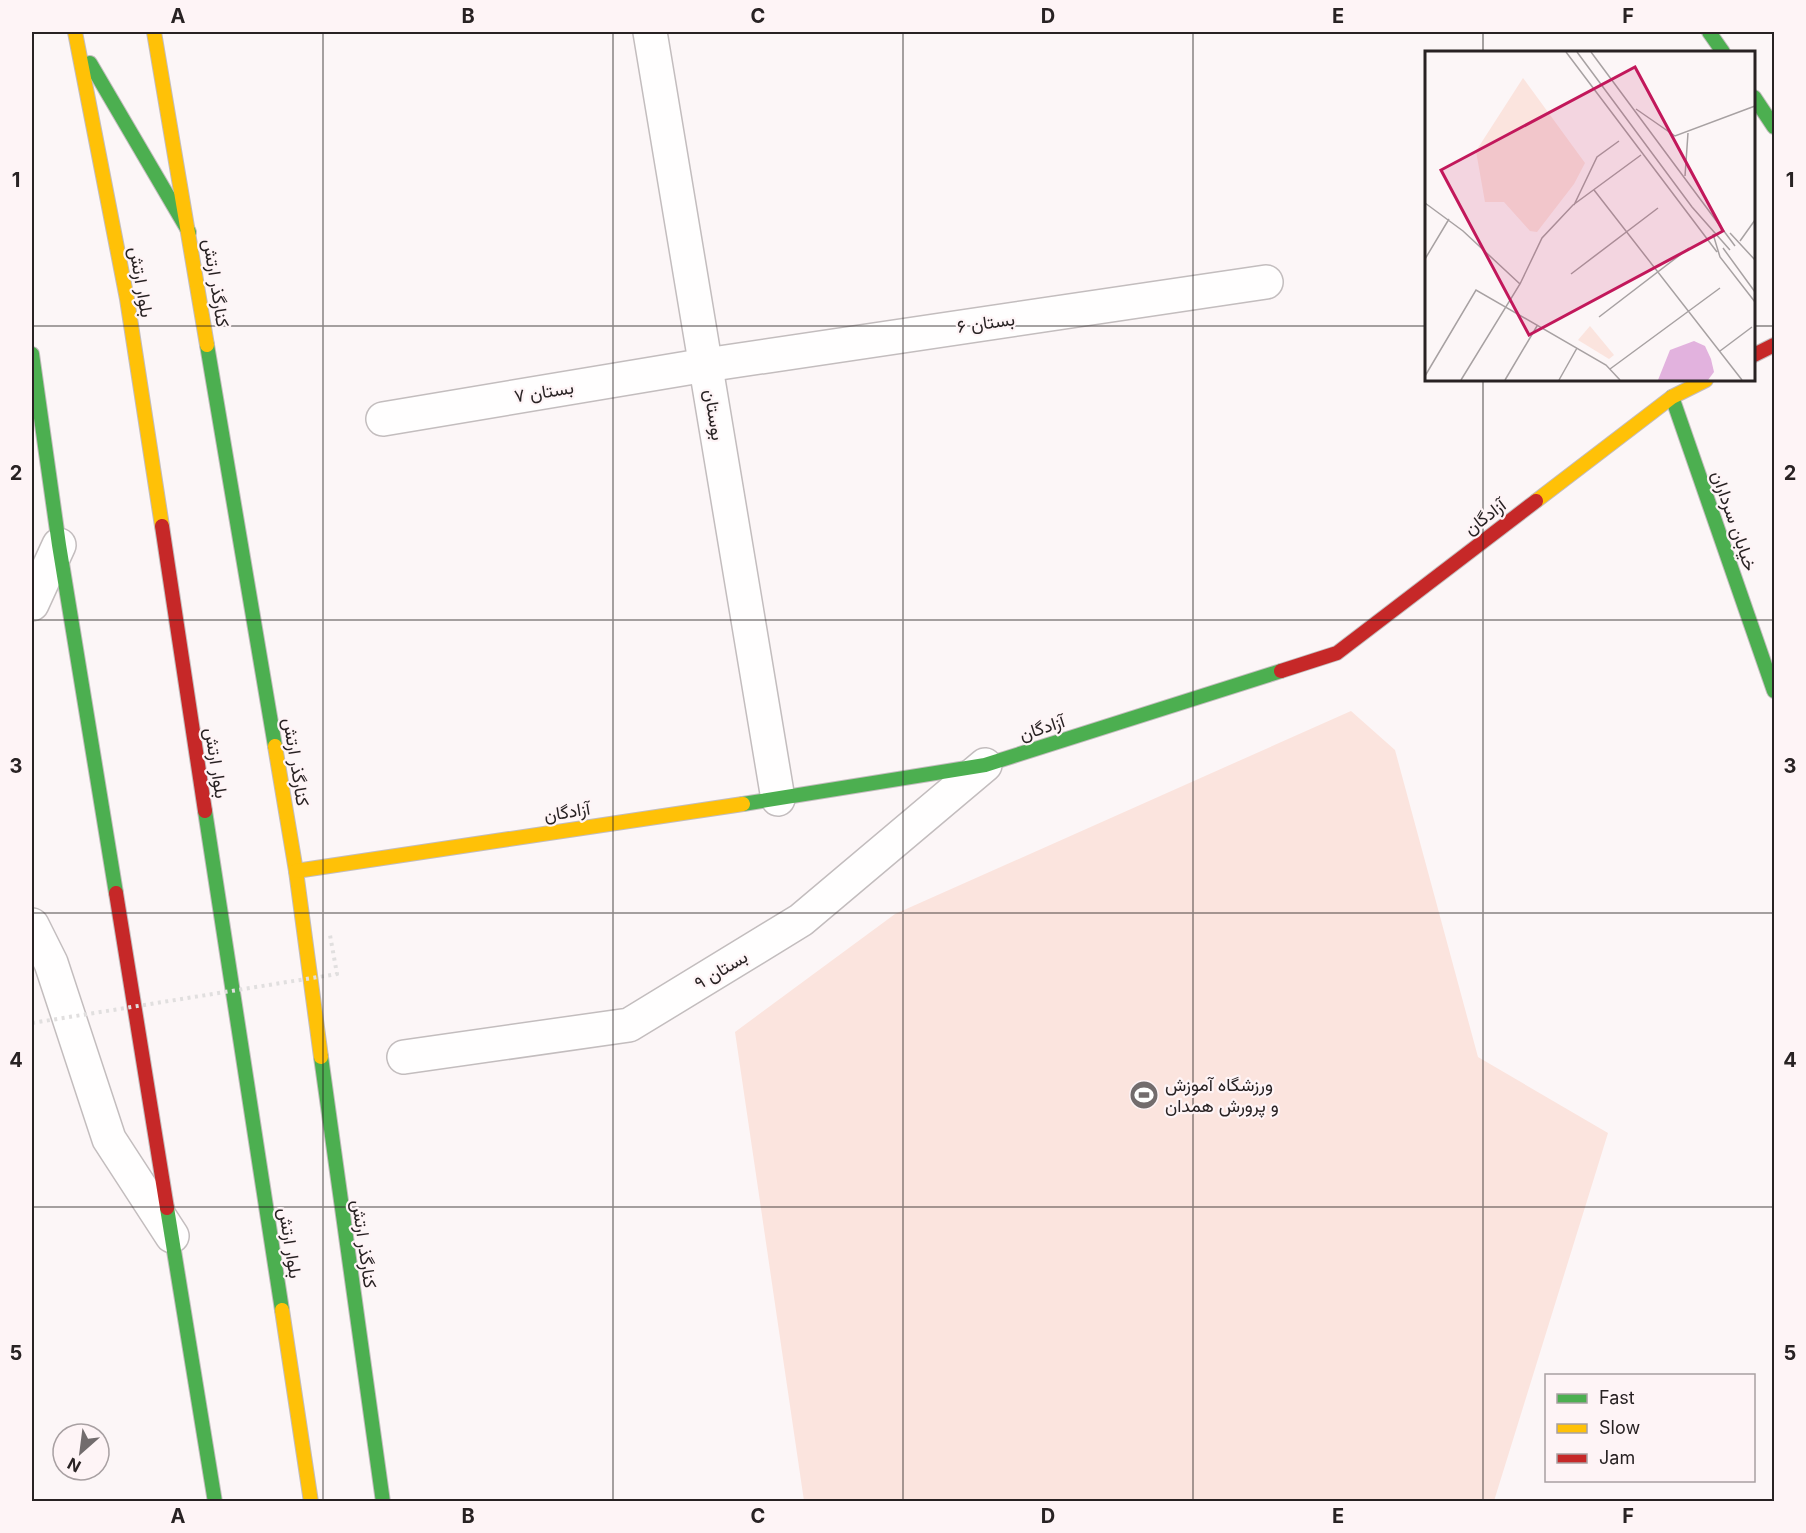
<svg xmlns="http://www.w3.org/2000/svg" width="1806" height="1533" viewBox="0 0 1806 1533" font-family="Inter,Vazirmatn,sans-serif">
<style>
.green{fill:#fbe4de}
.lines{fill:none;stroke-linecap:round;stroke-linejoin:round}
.street-casing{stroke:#c3bdbe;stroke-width:36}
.fast-casing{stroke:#c3bdbe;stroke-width:16}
.slow-casing{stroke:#c3bdbe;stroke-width:16}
.jam-casing{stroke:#c3bdbe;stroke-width:16}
.street{stroke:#fffefe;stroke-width:33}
.fast{stroke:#4caf50;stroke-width:14}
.slow{stroke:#ffc107;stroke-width:14}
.jam{stroke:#c62828;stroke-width:14}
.path-bridge{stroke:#e1dfdf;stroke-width:4;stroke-dasharray:3 4.5;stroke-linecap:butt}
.grid{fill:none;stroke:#282223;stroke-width:1.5;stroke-opacity:0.55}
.labels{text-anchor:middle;stroke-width:4.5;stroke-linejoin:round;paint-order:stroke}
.street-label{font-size:18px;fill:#282223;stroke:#fef4f6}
.poi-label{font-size:18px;fill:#282223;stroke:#fef4f6;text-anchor:start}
.inset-road{fill:none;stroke:#a7a1a2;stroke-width:1.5}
.view{fill:#c2185b;fill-opacity:0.15;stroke:#c2185b;stroke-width:3}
.inset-edge{fill:none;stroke:#282223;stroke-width:3}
.neatline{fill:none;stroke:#282223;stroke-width:2}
.grid-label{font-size:20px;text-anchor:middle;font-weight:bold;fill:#282223}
</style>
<rect width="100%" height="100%" fill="#fcf6f7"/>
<!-- green -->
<polygon class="green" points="1351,711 1395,750 1478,1057 1608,1133 1494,1501 804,1501 735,1032 895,914"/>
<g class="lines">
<!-- street casing -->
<g class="street-casing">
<g id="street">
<polyline points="650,32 778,799"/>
<polyline points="383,419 706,365 1266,282"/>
<polyline points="32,604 59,545"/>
<polyline points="32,925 51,963 109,1139 172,1236"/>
<polyline points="404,1057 629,1025 801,920 985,765"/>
</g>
</g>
<!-- fast casing -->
<g class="fast-casing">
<g id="fast">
<polyline points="1709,32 1723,52"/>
<polyline points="90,63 189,232"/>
<polyline points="1754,97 1774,127"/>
<polyline points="207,345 275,746"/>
<polyline points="32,354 59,545 116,893"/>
<polyline points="1672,397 1774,691"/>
<polyline points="743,804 985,765 1281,671"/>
<polyline points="205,811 282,1310"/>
<polyline points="321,1057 383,1502"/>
<polyline points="167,1208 215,1502"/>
</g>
</g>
<!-- slow casing -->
<g class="slow-casing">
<g id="slow">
<polyline points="75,32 127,299 162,526"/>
<polyline points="154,32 207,345"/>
<polyline points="1536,501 1672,397 1706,380"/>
<polyline points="275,746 296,871 321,1057"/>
<polyline points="296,871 743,804"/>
<polyline points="282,1310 311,1502"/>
</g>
</g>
<!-- jam casing -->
<g class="jam-casing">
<g id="jam">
<polyline points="1754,355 1774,345"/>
<polyline points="162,526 205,811"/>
<polyline points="1281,671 1337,653 1536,501"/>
<polyline points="116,893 167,1208"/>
</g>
</g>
<!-- street -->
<use href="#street" class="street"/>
<!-- fast -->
<use href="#fast" class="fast"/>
<!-- slow -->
<use href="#slow" class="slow"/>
<!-- jam -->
<use href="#jam" class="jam"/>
<!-- path-bridge -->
<polyline class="path-bridge" points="32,1023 337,974 330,935"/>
</g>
<!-- grid -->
<path class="grid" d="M323,32v1470M613,32v1470M903,32v1470M1193,32v1470M1483,32v20M32,326h1394M1754,326h20M1483,380v1122M32,620h1742M32,913h1742M32,1207h1742"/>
<!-- icons -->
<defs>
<g id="stadium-disc" transform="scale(1.5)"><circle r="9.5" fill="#726c6d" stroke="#fef4f6"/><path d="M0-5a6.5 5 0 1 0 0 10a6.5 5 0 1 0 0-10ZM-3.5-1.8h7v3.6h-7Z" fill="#fff"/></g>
</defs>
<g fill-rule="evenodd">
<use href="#stadium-disc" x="1144" y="1095"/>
</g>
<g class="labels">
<!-- street labels -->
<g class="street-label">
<text transform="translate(141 282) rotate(80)" y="6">بلوار ارتش</text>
<text transform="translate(216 283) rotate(81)" y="6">کنارگذر ارتش</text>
<text transform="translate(986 323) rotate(-8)" y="6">بستان ۶</text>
<text transform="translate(544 392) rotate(-9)" y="6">بستان ۷</text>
<text transform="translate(714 415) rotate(81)" y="6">بوستان</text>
<text transform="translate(1485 517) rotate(-37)" y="6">آزادگان</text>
<text transform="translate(1734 521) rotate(71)" y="6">خیابان سرداران</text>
<text transform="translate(1042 728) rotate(-18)" y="6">آزادگان</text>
<text transform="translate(296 762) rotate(81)" y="6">کنارگذر ارتش</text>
<text transform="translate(216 763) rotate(81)" y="6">بلوار ارتش</text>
<text transform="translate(567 812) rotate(-9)" y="6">آزادگان</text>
<text transform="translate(721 970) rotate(-31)" y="6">بستان ۹</text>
<text transform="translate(290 1243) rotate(81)" y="6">بلوار ارتش</text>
<text transform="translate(364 1244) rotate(82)" y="6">کنارگذر ارتش</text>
</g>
<!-- poi labels -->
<g class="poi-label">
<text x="1165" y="1091">ورزشگاه آموزش<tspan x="1165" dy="21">و پرورش همدان</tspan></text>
</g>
</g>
<!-- overview -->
<g transform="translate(1425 51)">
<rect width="330" height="330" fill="#fcf6f7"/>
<path d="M98,27l62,85 -11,21 -37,48 -7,-1 -26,-29h-19l-9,-51z" fill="#fbe4de"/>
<path d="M165,275l24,29 -5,4 -31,-19z" fill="#fbe4de"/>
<path d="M269,290l11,5 6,13 3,13 -6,8h-50l12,-30z" fill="#e2b2de"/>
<path class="inset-road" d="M141,1l151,200M152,1l115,155 38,43M166,1l144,194M211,58l39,27 80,-30M260,125l3,-43M169,139l148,190M0,152l38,28 57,53M149,154l23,-48 22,-16M305,182l25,27M288,183l7,23 35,45M315,190l15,-21M298,197l32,44M0,208l24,-40M146,223l87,-66M174,266l90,-69M295,300l32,-24M185,318l110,-81M0,325l51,-86 130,75 14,15M36,329l59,-96 22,-46 31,-33 68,-50M80,329l32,-54M134,329l18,-32"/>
<path class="view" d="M210,16l88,164 -194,104 -88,-165z"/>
<rect width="330" height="330" class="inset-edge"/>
</g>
<!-- border -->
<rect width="1806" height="1533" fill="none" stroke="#fef4f6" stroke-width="66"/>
<!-- legend -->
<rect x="1545" y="1374" width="210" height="108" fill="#fef4f6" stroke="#a8a0a2" stroke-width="1.5"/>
<rect x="1557" y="1394" width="30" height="9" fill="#4caf50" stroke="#a8a0a2" stroke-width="1.5"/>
<text x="1599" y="1404" font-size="18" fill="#282223">Fast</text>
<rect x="1557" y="1424" width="30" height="9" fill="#ffc107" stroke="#a8a0a2" stroke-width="1.5"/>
<text x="1599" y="1434" font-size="18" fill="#282223">Slow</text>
<rect x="1557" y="1454" width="30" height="9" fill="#c62828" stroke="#a8a0a2" stroke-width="1.5"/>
<text x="1599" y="1464" font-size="18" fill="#282223">Jam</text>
<!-- north arrow -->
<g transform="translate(81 1452) rotate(208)"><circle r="28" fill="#fef4f6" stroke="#a8a0a2" stroke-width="1.5"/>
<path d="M0-4.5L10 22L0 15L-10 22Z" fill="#726c6d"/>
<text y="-9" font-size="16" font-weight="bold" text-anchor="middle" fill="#282223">N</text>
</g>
<rect x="33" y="33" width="1740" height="1467" class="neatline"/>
<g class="grid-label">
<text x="178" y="23">A</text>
<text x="468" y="23">B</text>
<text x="758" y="23">C</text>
<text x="1048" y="23">D</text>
<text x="1338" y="23">E</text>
<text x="1628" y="23">F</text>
<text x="16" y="187">1</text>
<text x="1790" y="187">1</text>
<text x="16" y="480">2</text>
<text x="1790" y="480">2</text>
<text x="16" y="773">3</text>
<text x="1790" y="773">3</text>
<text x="16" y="1067">4</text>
<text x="1790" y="1067">4</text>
<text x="16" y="1360">5</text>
<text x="1790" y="1360">5</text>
<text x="178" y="1523">A</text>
<text x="468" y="1523">B</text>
<text x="758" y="1523">C</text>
<text x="1048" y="1523">D</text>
<text x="1338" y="1523">E</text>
<text x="1628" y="1523">F</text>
</g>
</svg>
